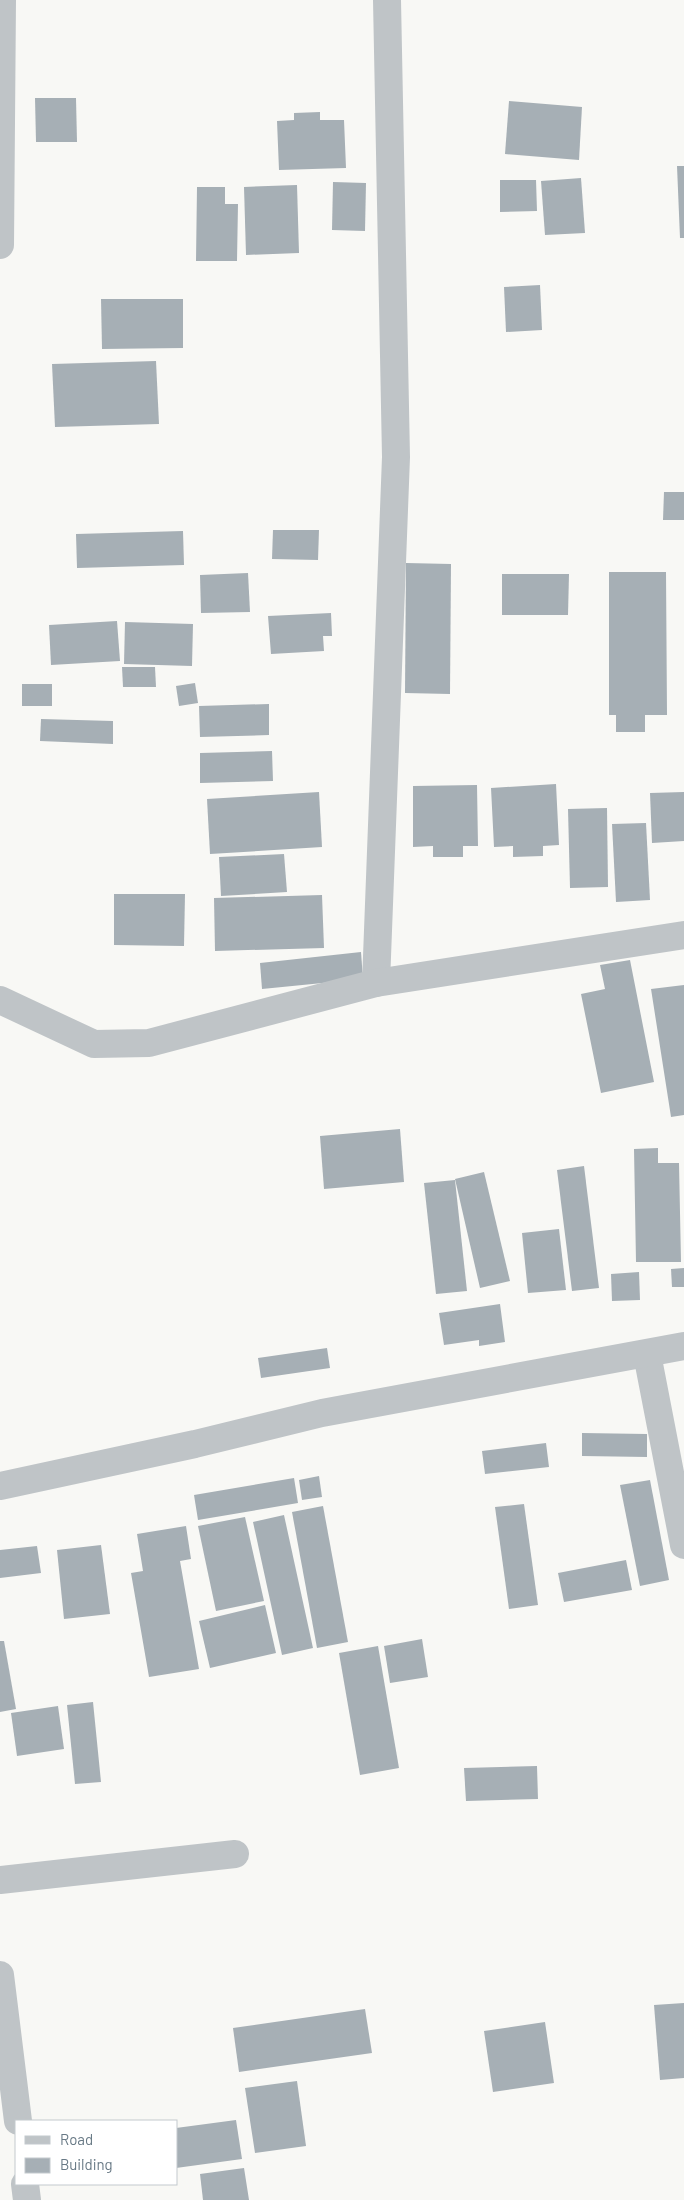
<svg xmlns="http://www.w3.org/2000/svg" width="684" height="2200" viewBox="0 0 684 2200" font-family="Barlow,sans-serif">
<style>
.building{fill:#a6afb5}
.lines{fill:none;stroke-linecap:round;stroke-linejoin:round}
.minor{stroke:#bfc4c7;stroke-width:28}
</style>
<rect width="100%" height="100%" fill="#f8f8f5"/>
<!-- building -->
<g class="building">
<polygon points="35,98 76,98 77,142 36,142"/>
<polygon points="509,101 582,107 579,160 505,154"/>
<polygon points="320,112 320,120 344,120 346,168 279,170 277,121 294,120 294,113"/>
<polygon points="677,166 684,166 684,238 680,238"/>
<polygon points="581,178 585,233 545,235 541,181"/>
<polygon points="500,180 536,180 537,211 500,212"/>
<polygon points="333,182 366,183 365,231 332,230"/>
<polygon points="297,185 299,253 246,255 244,187"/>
<polygon points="197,187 225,187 225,204 238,204 237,261 196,261"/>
<polygon points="540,285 542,330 506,332 504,287"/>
<polygon points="101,299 183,299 183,348 102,349"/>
<polygon points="156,361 159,424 55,427 52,364"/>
<polygon points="664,492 684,492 684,520 663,520"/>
<polygon points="273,530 319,530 318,560 272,559"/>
<polygon points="183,531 184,565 77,568 76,534"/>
<polygon points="406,563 451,564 450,694 405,693"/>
<polygon points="609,572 666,572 667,715 645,715 645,732 616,732 616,715 609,715"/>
<polygon points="248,573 250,612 201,613 200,575"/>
<polygon points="502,574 569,574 568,615 502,615"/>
<polygon points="331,613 332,636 323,636 324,651 271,654 268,616"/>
<polygon points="117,621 120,661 51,665 49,625"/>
<polygon points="125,622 193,624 192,666 124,664"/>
<polygon points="122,667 155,667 156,687 123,687"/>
<polygon points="195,683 198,703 179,706 176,686"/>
<rect x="22" y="684" width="30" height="22"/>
<polygon points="269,704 269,735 200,737 199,706"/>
<polygon points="41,719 113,721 113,744 40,741"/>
<polygon points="272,751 273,781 200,783 200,753"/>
<polygon points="556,784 559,845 543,846 543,856 513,857 513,846 494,847 491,788"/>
<polygon points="477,785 478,846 463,846 463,857 433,857 433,846 413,847 413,786"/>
<polygon points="319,792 322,847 210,854 207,799"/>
<polygon points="684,792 684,841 652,843 650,793"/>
<polygon points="607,808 608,887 570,888 568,809"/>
<polygon points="646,823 650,900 616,902 612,824"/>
<polygon points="284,854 287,892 221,896 219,857"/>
<polygon points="114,894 185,894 184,946 114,945"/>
<polygon points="322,895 324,948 215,951 214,898"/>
<polygon points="361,952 363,979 262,989 260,963"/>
<polygon points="630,960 654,1082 601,1093 581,994 605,989 600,965"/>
<polygon points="684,985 684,1115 671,1117 651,989"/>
<polygon points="400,1129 404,1182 324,1189 320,1136"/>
<polygon points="658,1148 658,1163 679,1163 681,1262 636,1262 634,1149"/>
<polygon points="584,1166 599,1288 572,1291 557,1170"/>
<polygon points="484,1172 510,1281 480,1288 455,1179"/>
<polygon points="455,1180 467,1291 436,1294 424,1183"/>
<polygon points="559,1229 566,1290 528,1293 522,1233"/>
<polygon points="684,1268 684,1287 672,1287 671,1269"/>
<polygon points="639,1272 640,1300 612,1301 611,1274"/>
<polygon points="500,1304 505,1342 479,1346 479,1340 444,1345 439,1313"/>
<polygon points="327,1348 330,1368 261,1378 258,1358"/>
<polygon points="582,1433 647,1434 647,1457 582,1456"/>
<polygon points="546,1443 549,1467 485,1474 482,1451"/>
<polygon points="319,1476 322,1497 302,1500 299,1480"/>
<polygon points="294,1478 298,1503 198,1520 194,1495"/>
<polygon points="650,1480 669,1580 640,1586 620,1485"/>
<polygon points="524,1504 538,1605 509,1609 495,1507"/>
<polygon points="323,1506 348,1642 317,1648 292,1512"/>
<polygon points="284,1515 313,1648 282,1655 253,1522"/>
<polygon points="245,1517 264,1601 216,1611 198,1526"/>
<polygon points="186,1526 191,1559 180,1561 199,1669 149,1677 131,1573 143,1571 137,1534"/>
<polygon points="101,1545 110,1614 64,1619 57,1550"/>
<polygon points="37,1546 41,1573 0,1578 0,1550"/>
<polygon points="626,1560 632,1590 564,1602 558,1573"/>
<polygon points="265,1605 276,1653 210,1668 199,1621"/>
<polygon points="422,1639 428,1677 390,1683 384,1646"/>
<polygon points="0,1641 4,1641 16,1709 0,1712"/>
<polygon points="378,1646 399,1768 360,1775 339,1653"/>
<polygon points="93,1702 101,1782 75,1784 67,1705"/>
<polygon points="58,1706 64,1749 17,1756 11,1713"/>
<polygon points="537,1766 538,1799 466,1801 464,1768"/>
<polygon points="684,2003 684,2078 660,2080 654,2005"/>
<polygon points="365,2009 372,2053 239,2072 233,2028"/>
<polygon points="545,2022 554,2083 493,2092 484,2031"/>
<polygon points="297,2081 306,2146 255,2153 245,2088"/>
<polygon points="236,2120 242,2159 176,2168 176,2128"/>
<polygon points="244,2168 249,2200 203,2200 200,2174"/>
</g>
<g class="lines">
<!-- minor -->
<g class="minor">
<polyline points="0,245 2,0"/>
<polyline points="376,983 396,457 387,0"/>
<polyline points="0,1000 94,1044 149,1043 376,983 684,935"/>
<polyline points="647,1354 684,1545"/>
<polyline points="0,1486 195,1444 322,1413 684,1346"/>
<polyline points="0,1880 235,1854"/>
<polyline points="0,1975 18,2121"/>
<polyline points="25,2184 27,2200"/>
</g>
</g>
<!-- legend -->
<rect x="15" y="2120" width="162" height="65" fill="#ffffff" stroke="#c3c9ce"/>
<rect x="25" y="2136" width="25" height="8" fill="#bfc4c7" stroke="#c3c9ce"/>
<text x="60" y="2145" font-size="15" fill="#687985">Road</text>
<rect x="25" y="2158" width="25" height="15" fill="#a6afb5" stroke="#c3c9ce"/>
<text x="60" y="2170" font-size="15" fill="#687985">Building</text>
</svg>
